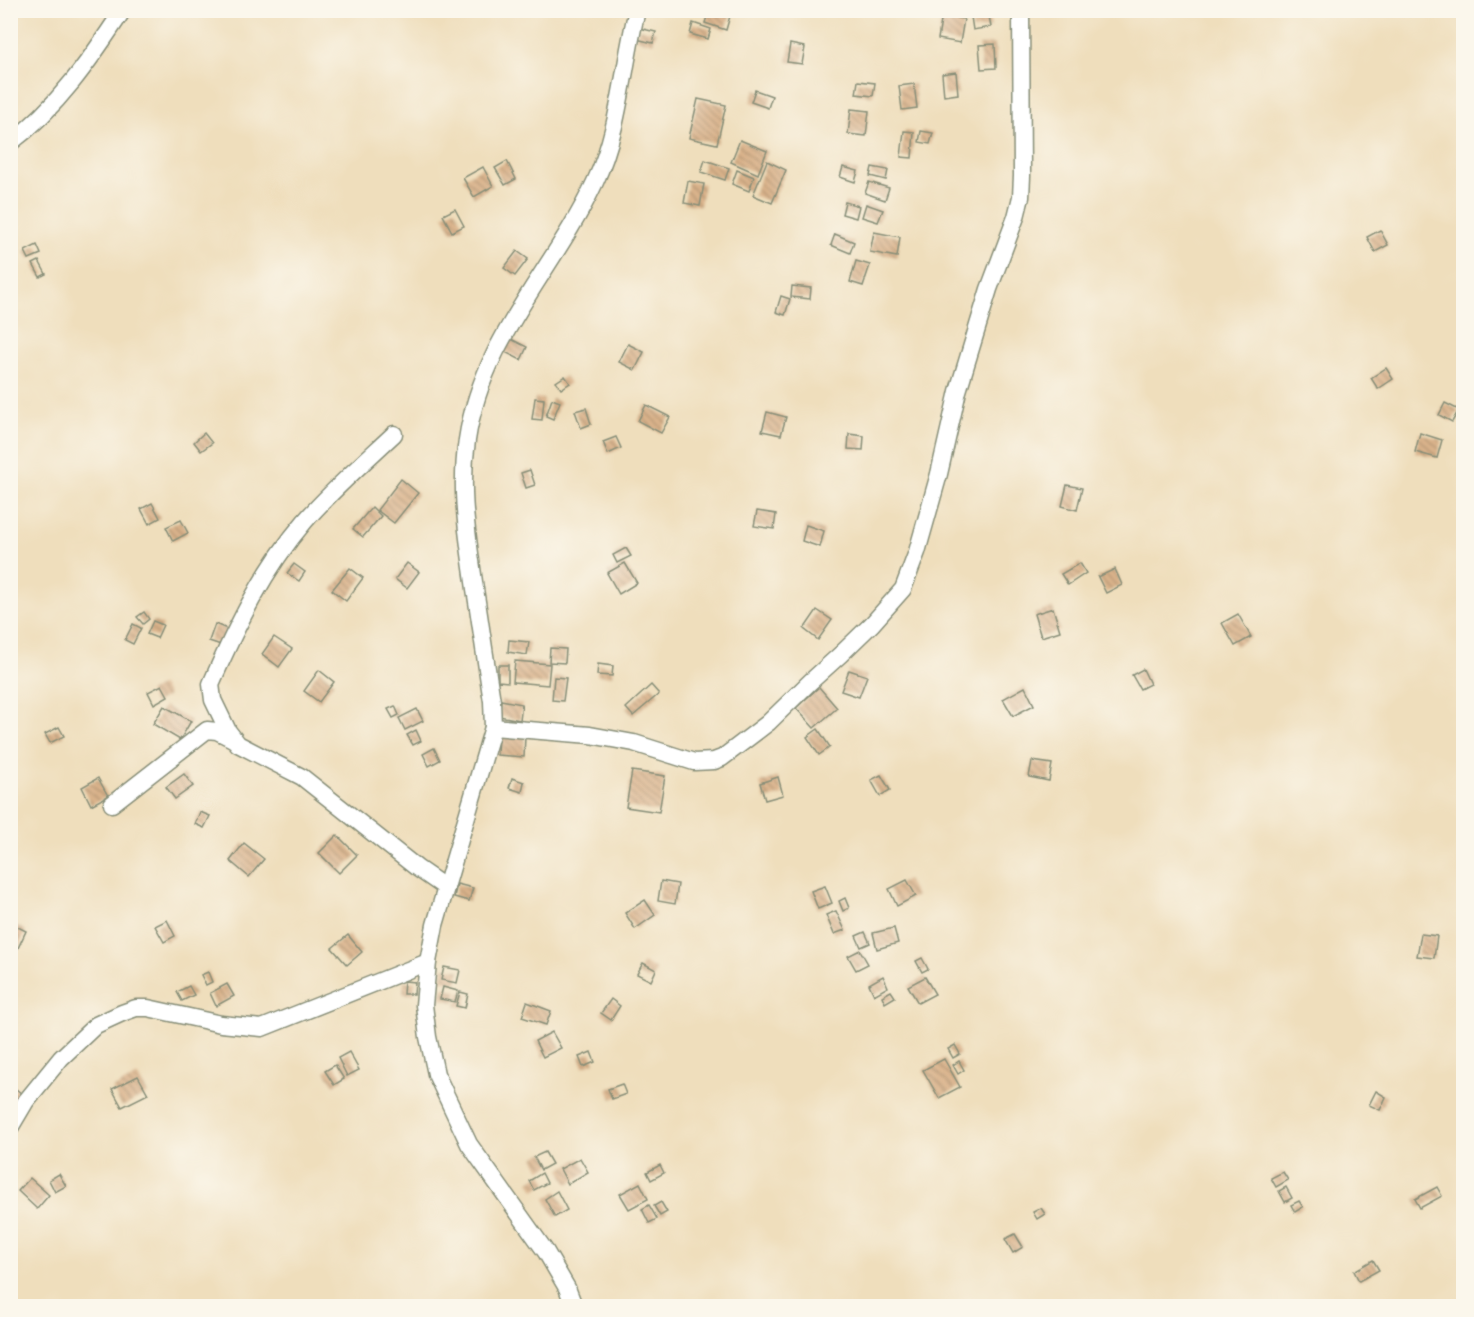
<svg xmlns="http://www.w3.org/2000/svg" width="1474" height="1317" viewBox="0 0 1474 1317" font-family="'Shantell Sans',sans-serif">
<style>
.building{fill:url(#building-back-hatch)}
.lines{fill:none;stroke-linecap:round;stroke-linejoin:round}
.minor-casing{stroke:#878e78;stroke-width:19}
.minor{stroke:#fff;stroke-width:16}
</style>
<defs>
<pattern id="building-back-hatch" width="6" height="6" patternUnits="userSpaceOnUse" patternTransform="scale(1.5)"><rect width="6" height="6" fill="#dab38b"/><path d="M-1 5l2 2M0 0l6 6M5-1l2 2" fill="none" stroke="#b09372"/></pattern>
</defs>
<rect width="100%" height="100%" fill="#fbf7ec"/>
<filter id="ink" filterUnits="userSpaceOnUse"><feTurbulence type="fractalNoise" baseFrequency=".0167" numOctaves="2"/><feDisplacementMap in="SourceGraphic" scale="12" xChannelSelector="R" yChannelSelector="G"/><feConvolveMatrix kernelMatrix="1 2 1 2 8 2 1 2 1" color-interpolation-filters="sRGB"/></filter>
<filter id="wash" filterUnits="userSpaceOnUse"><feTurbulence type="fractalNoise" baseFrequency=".008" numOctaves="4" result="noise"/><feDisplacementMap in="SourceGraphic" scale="24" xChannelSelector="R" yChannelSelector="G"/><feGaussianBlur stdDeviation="1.35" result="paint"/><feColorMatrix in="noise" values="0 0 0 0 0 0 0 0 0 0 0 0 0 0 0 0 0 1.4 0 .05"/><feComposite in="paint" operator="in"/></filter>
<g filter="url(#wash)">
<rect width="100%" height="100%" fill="#efdebc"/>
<g id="blocks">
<!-- building -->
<g class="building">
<polygon points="709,10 730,16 726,30 705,23"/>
<polygon points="970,10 988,10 991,27 973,30"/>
<polygon points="942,15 964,19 960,43 938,39"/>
<polygon points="693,23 711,29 708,39 690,34"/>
<polygon points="639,28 656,32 653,43 636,39"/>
<polygon points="790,44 805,47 802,64 787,62"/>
<polygon points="995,44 996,68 981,69 979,45"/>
<polygon points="956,72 958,94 944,96 942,74"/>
<polygon points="858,81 875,83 873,96 856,94"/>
<polygon points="914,84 917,108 902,110 899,86"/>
<polygon points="755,90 772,96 768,108 751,102"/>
<polygon points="698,99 726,105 717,144 689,138"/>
<polygon points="851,109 869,111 866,136 848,134"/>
<polygon points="904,131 914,132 912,158 901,157"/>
<polygon points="921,131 933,133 930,144 919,142"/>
<polygon points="740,140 767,151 758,174 731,162"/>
<polygon points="705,160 729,168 725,180 701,172"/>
<polygon points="507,161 516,179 505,185 495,168"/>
<polygon points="767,161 786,170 772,203 753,195"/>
<polygon points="483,167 493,186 474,197 463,178"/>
<polygon points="843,167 858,171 855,182 840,177"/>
<polygon points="872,167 888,170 886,180 870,176"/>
<polygon points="737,170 754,177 749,191 732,184"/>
<polygon points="688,181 704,184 700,206 684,203"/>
<polygon points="869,182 889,188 885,200 865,193"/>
<polygon points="845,202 859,206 856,218 842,214"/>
<polygon points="866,204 883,210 878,222 862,217"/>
<polygon points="455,209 464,226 452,232 443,215"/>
<polygon points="1380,230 1388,245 1375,252 1367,237"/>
<polygon points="874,232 900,237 897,257 870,252"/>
<polygon points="835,234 854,242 850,253 831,245"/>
<polygon points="37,245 41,254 29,259 25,251"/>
<polygon points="517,251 528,259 515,276 504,268"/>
<polygon points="39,261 46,274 40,277 33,264"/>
<polygon points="856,261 870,265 863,286 850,282"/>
<polygon points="792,286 811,288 810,299 791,297"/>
<polygon points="781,296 790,299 785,315 776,312"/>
<polygon points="509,338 527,347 521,360 503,351"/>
<polygon points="628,344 644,352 635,370 619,362"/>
<polygon points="1386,368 1393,379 1378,389 1371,378"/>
<polygon points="565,376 570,383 561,389 556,382"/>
<polygon points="535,398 544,399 542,420 532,419"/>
<polygon points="552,399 560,402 553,419 546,416"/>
<polygon points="1445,403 1459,410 1452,422 1439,415"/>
<polygon points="646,405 670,417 661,433 638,421"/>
<polygon points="586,408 591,424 581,428 575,411"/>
<polygon points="767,412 786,417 781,435 762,431"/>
<polygon points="204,433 212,443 201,451 194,442"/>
<polygon points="1420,433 1442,440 1437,458 1415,452"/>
<polygon points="849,434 864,436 863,450 848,449"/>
<polygon points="616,437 621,448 608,454 603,442"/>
<polygon points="530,470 535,485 526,488 521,473"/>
<polygon points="401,479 418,493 394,523 377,510"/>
<polygon points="1067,485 1082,488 1077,510 1062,506"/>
<polygon points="152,503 160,518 149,524 141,509"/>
<polygon points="372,507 381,516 363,537 353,529"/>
<polygon points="757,511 776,514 774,529 754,526"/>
<polygon points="181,520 188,533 173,541 166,527"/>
<polygon points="806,525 824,531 820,547 802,541"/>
<polygon points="626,548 631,556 617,563 613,555"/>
<polygon points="407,563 419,572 407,588 395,579"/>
<polygon points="625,563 637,583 619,594 607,573"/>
<polygon points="1080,563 1086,573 1068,585 1061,574"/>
<polygon points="294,564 305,572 299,581 287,573"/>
<polygon points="350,568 363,578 346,601 332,590"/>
<polygon points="1115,569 1122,585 1106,593 1098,577"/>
<polygon points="1053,608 1060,631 1041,637 1034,614"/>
<polygon points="817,610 832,620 818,640 804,629"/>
<polygon points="144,612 149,619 143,624 137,617"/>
<polygon points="1238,614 1251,637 1235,646 1222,623"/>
<polygon points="153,621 163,625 157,638 147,634"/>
<polygon points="133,624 141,628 133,644 125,640"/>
<polygon points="215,624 227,629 221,645 209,641"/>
<polygon points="274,637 292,649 279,667 262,654"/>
<polygon points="509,640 529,642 527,655 508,652"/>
<polygon points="550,648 566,649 565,663 549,662"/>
<polygon points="515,661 550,664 548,685 513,682"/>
<polygon points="598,664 613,666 612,676 597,675"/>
<polygon points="498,665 508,665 508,682 498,681"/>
<polygon points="1143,669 1150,684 1140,689 1132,675"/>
<polygon points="319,670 334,682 319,702 304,691"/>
<polygon points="849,670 867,676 859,697 841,691"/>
<polygon points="554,677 566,678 563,701 552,700"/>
<polygon points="162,685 168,696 154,704 148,692"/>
<polygon points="651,685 659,694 633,716 626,708"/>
<polygon points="819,687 837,708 814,728 796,708"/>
<polygon points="1025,687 1034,705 1013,716 1003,699"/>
<polygon points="501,700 522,704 520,720 499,716"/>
<polygon points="164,706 191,721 180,740 153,724"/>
<polygon points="395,706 399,715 393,718 388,709"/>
<polygon points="417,709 423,721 405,730 399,718"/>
<polygon points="59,727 64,736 50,743 45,734"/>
<polygon points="818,729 830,747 819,755 807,737"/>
<polygon points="416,730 421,741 413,745 407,735"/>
<polygon points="498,735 525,737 524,757 497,755"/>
<polygon points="434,748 440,760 429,766 423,754"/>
<polygon points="1032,761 1052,764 1049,781 1029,777"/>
<polygon points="632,771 665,776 659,812 626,807"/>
<polygon points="184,774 193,786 175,799 166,787"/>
<polygon points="881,775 890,790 880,796 871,780"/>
<polygon points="778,777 783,795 765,800 760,783"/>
<polygon points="98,778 108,796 91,805 82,787"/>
<polygon points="512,778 524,782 522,792 509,788"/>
<polygon points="200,812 210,816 204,828 195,824"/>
<polygon points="337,835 357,855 339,873 319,853"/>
<polygon points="244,843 264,859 249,877 230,861"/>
<polygon points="907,880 916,896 897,906 889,889"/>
<polygon points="661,881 678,884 675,904 658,901"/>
<polygon points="457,884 473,888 469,901 454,897"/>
<polygon points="825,886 832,903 818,909 811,891"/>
<polygon points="845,898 849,908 843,911 839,901"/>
<polygon points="645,900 655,915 635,929 625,913"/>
<polygon points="836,911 845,930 834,934 826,915"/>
<polygon points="167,920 175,936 164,942 155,926"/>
<polygon points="10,923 26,931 18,948 10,945"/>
<polygon points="894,928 898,943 877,949 873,933"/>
<polygon points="865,932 870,943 861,947 856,936"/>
<polygon points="1421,934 1437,936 1434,958 1417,956"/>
<polygon points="348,935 362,952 347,965 332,948"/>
<polygon points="860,950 868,964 856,970 848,956"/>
<polygon points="922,958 928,969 922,972 916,961"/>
<polygon points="643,963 656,970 651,981 637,974"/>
<polygon points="444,967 460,970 457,983 441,980"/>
<polygon points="208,972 212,982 206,985 201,975"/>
<polygon points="883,976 888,987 874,995 869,984"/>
<polygon points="925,977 935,994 918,1003 908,986"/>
<polygon points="404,981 415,982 414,994 403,994"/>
<polygon points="227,984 234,996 216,1006 210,993"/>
<polygon points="189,986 194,995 182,1001 177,992"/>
<polygon points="443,987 458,991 455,1002 440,999"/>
<polygon points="891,991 895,997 885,1003 882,996"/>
<polygon points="460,992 468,994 465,1008 456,1006"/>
<polygon points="611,999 620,1006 611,1020 601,1013"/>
<polygon points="527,1002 551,1011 546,1025 522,1017"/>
<polygon points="552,1032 561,1048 543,1057 535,1041"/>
<polygon points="955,1045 960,1054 953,1058 948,1049"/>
<polygon points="349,1052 359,1070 347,1076 338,1058"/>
<polygon points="591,1052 595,1062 583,1067 579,1057"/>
<polygon points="944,1059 960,1087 939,1098 923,1070"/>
<polygon points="959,1061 964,1070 958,1074 953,1065"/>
<polygon points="335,1065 344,1079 334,1085 325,1071"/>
<polygon points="138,1076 148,1094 122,1107 112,1089"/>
<polygon points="10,1084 22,1094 12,1105 10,1103"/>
<polygon points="622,1084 626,1094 612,1099 608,1089"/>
<polygon points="1376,1091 1386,1097 1380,1110 1369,1105"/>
<polygon points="545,1152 552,1164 541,1170 534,1157"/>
<polygon points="580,1158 588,1172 568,1184 560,1169"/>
<polygon points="660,1165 664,1173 651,1180 647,1172"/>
<polygon points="1283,1172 1288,1180 1276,1187 1271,1178"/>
<polygon points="542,1173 547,1183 534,1190 529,1181"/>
<polygon points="59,1174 66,1186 55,1192 49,1180"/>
<polygon points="30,1178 49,1195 37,1209 18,1191"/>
<polygon points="640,1183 648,1199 629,1209 620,1194"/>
<polygon points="1286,1187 1292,1198 1285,1202 1279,1191"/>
<polygon points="1437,1187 1442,1196 1420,1208 1415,1199"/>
<polygon points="557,1191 567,1210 555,1217 545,1199"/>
<polygon points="1299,1201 1303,1207 1295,1212 1291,1205"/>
<polygon points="661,1202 667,1212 660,1216 654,1206"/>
<polygon points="649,1205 657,1219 649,1223 642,1209"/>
<polygon points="1041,1208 1045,1214 1037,1219 1033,1212"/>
<polygon points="1015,1234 1023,1247 1013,1253 1005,1239"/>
<polygon points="1373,1260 1379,1270 1359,1281 1354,1271"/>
</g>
</g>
</g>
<g filter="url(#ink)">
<use href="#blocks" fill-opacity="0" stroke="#878e78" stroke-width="1.5"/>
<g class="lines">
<!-- minor casing -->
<g class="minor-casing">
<g id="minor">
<path d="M10,143c47,-35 81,-84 113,-133"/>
<path d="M394,434c-30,28 -62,56 -89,87 -41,48 -69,106 -94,163l2,16 15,31 10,13 64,33 115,91 29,20"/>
<polyline points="493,727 590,735 634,743 694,762 714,761 722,758 768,723 810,682 841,654 872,624 903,589 917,552 939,474 958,391 989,289 1016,217 1021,197 1022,176 1021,10"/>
<polyline points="112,804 207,730 217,731 233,739"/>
<polyline points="10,1128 26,1101 61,1058 96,1025 122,1013 136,1008 148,1008 221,1024 262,1028 428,962"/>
<path d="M574,1306l-7,-18 -21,-36 -77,-108 -33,-70 -8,-37 -4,-32 4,-43 7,-37 58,-198 -1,-26c-6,-37 -11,-75 -17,-112 -7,-52 -16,-95 -8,-149 15,-102 86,-168 128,-258 25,-53 28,-115 42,-172"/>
</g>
</g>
<!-- minor -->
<use href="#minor" class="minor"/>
</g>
</g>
<!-- margin -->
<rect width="1474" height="1317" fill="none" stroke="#fbf7ec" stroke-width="36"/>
</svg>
